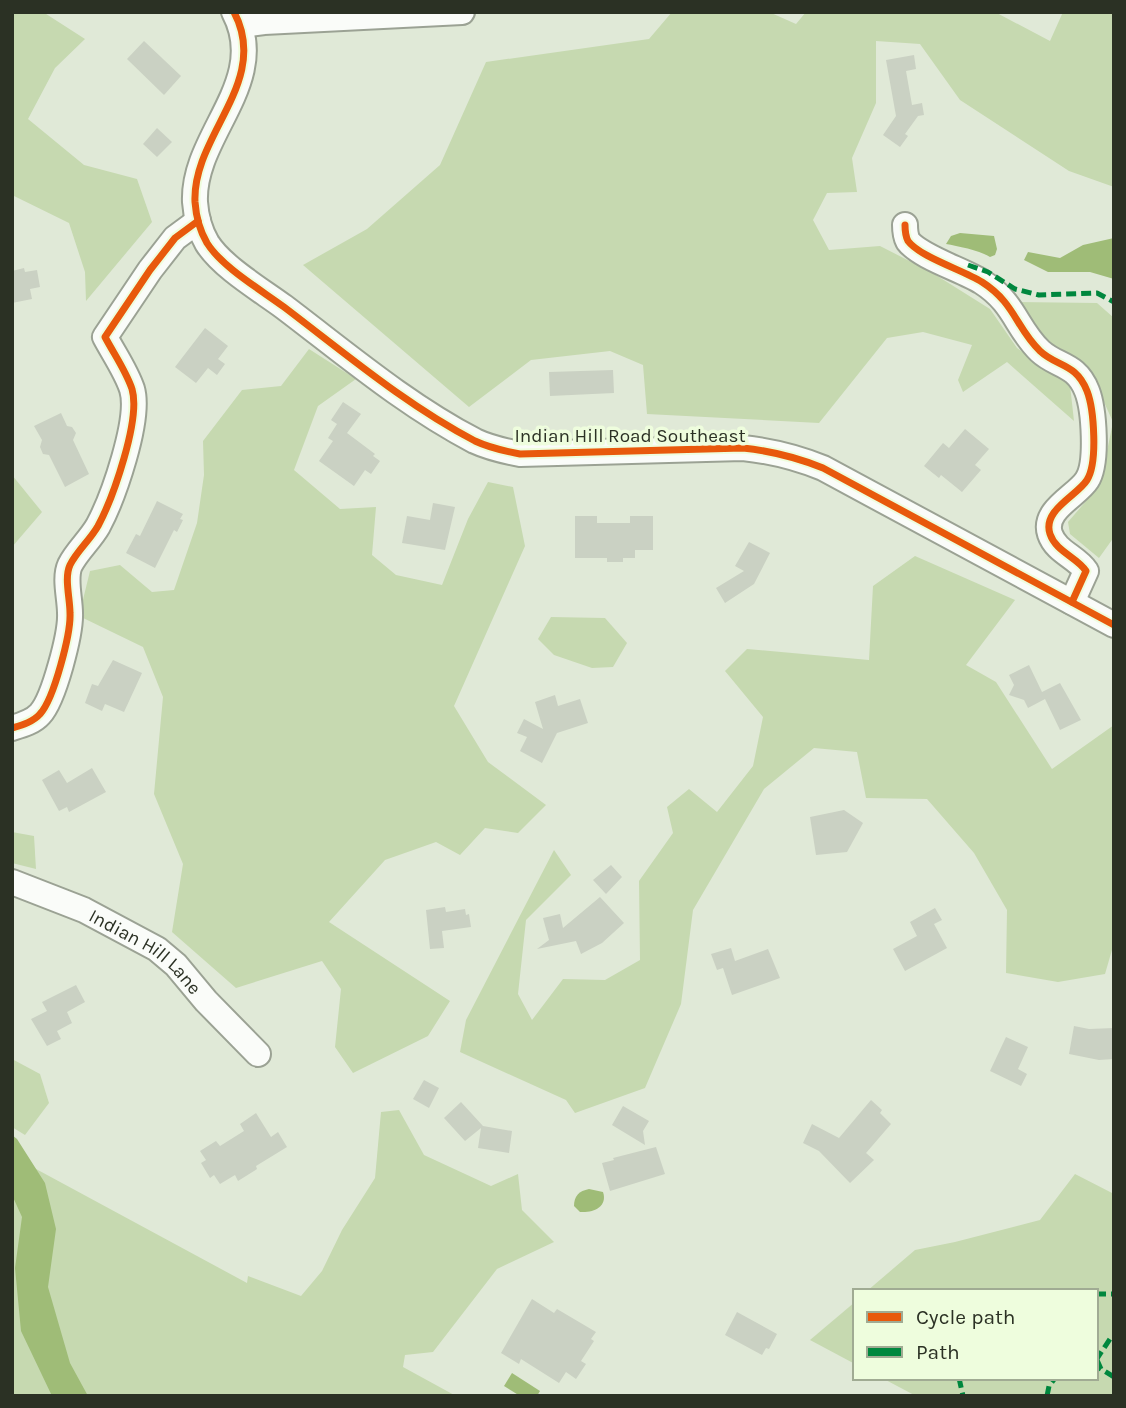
<svg xmlns="http://www.w3.org/2000/svg" width="1126" height="1408" viewBox="0 0 1126 1408" font-family="Karla,sans-serif">
<style>
.green{fill:#c6d9b0}
.water{fill:#9fbc77}
.building{fill:#cad1c3}
.lines{fill:none;stroke-linecap:round;stroke-linejoin:round}
.minor-casing{stroke:#9ba294;stroke-width:28}
.minor{stroke:#fafcf9;stroke-width:24}
.quiet{stroke:#00873e;stroke-width:5;stroke-dasharray:10 5;stroke-linecap:butt}
.cycleway-casing{stroke:#eefddd;stroke-width:11}
.cycleway{stroke:#e8590c;stroke-width:7}
.labels{text-anchor:middle;stroke-width:7;stroke-linejoin:round;paint-order:stroke}
.street-label{font-size:19px;fill:#2b3124;stroke:#eefddd}
</style>
<rect width="100%" height="100%" fill="#e0e9d7"/>
<!-- green -->
<g class="green">
<polygon points="12,12 43,12 85,39 55,68 28,119 84,165 137,179 152,222 86,301 85,272 69,223 12,195"/>
<polygon points="672,12 769,12 796,24 806,12 995,12 1050,41 1063,12 1114,12 1114,187 1069,171 960,100 920,44 876,41 876,103 852,158 857,192 827,193 813,220 829,250 880,246 931,272 990,309 1017,348 1070,385 1074,421 1007,362 963,392 958,380 972,345 923,332 887,338 819,423 647,414 643,365 610,351 531,360 469,407 303,265 367,229 440,165 486,62 649,39"/>
<polygon points="1017,302 1097,303 1114,318 1114,537 1099,558 1070,534 1068,522 1100,485 1113,422 1090,371 1046,343"/>
<polygon points="309,349 356,379 318,406 294,470 340,509 376,507 372,555 396,575 442,585 468,519 488,482 513,487 525,546 454,706 488,762 546,805 518,833 485,828 460,855 436,842 385,860 329,922 450,1001 428,1036 353,1073 335,1047 341,989 322,961 236,988 172,932 183,864 154,794 163,697 143,647 79,616 90,571 120,565 152,592 174,590 197,523 204,475 203,441 242,390 281,386"/>
<polygon points="12,475 42,512 12,547"/>
<polygon points="915,556 1015,600 966,665 996,682 1052,769 1114,725 1114,943 1105,974 1058,982 1006,973 1007,910 974,853 927,799 866,798 857,752 814,748 764,789 693,910 681,1004 645,1088 575,1113 566,1100 460,1052 466,1020 554,850 571,875 526,920 518,994 532,1020 563,979 605,980 640,960 639,881 673,833 667,807 689,789 717,812 753,766 763,717 725,671 747,649 869,660 873,586"/>
<polygon points="551,617 605,618 627,643 613,667 592,668 554,655 538,639"/>
<polygon points="12,832 34,836 36,869 12,863"/>
<polygon points="12,1059 40,1074 49,1103 25,1135 12,1127"/>
<polygon points="399,1110 424,1155 491,1186 518,1174 522,1210 554,1242 497,1269 433,1352 405,1355 403,1367 456,1396 12,1396 12,1156 247,1283 248,1276 301,1296 322,1271 342,1230 375,1178 381,1112"/>
<polygon points="1075,1174 1114,1194 1114,1396 916,1396 882,1378 1096,1378 1096,1291 867,1291 915,1250 955,1242 1040,1220"/>
<polygon points="855,1302 855,1364 810,1340"/>
</g>
<!-- water -->
<g class="water">
<path d="M960,233l34,3 3,13 -2,6 -5,2c-9,-6 -32,-11 -44,-13l5,-8z"/>
<polygon points="1114,238 1114,279 1090,272 1048,272 1024,260 1028,252 1060,258 1083,245"/>
<polygon points="12,1135 17,1139 45,1183 56,1229 48,1287 70,1363 88,1396 52,1396 21,1331 15,1268 22,1217 12,1195"/>
<path d="M589,1189l14,3c5,15 -10,21 -23,20l-6,-6c0,-10 5,-15 15,-17z"/>
<polygon points="512,1373 540,1391 537,1396 520,1396 504,1386"/>
</g>
<!-- building -->
<g class="building">
<polygon points="144,41 181,76 164,95 127,59"/>
<polygon points="914,55 916,69 906,71 912,105 922,103 924,115 918,116 905,134 908,136 900,147 883,135 896,116 886,60"/>
<polygon points="157,128 172,142 157,157 143,144"/>
<polygon points="24,268 25,272 37,270 40,287 30,289 32,299 12,303 12,271"/>
<polygon points="205,328 228,346 218,359 225,364 217,375 208,368 196,383 175,367"/>
<polygon points="613,370 614,393 550,396 549,372"/>
<polygon points="343,402 361,414 347,433 375,454 373,456 380,461 371,474 365,470 354,486 319,461 333,441 328,438 337,424 331,420"/>
<polygon points="61,413 67,426 72,427 76,433 73,440 89,474 65,487 49,455 43,454 40,447 42,440 34,426"/>
<polygon points="965,429 989,449 975,465 981,470 962,492 941,475 939,478 924,466 943,443 949,448"/>
<polygon points="157,501 183,514 180,519 183,520 177,532 174,530 155,568 126,553 136,534 140,536"/>
<polygon points="433,503 455,507 445,550 402,543 407,516 430,520"/>
<polygon points="575,516 597,516 597,523 630,523 630,516 653,516 653,550 635,550 635,558 623,558 623,562 607,562 607,558 575,558"/>
<polygon points="749,542 770,553 754,584 725,603 716,588 744,571 735,566"/>
<polygon points="113,660 142,673 124,712 105,704 102,711 85,703 92,684 98,686"/>
<polygon points="1029,665 1042,692 1060,683 1081,720 1060,730 1045,699 1028,708 1024,700 1009,695 1014,685 1009,675"/>
<polygon points="555,695 558,706 580,699 588,723 557,733 542,763 520,751 527,737 517,733 524,719 543,729 535,702"/>
<polygon points="92,768 106,792 69,812 67,807 59,811 42,780 59,770 67,783"/>
<polygon points="844,810 863,823 847,852 816,855 810,817"/>
<polygon points="611,865 622,877 606,894 593,880"/>
<polygon points="600,897 624,923 602,943 581,954 576,941 537,949 549,940 543,918 560,914 563,928"/>
<polygon points="445,907 446,912 465,909 466,915 469,914 471,927 442,931 444,948 430,949 426,910"/>
<polygon points="935,908 942,920 934,924 947,948 905,971 893,949 917,936 910,922"/>
<polygon points="731,948 735,961 768,949 780,978 732,995 723,968 717,970 711,954"/>
<polygon points="76,985 85,1002 67,1012 72,1023 57,1031 61,1039 47,1046 31,1019 47,1011 42,1002"/>
<polygon points="1074,1026 1089,1029 1114,1028 1114,1059 1099,1060 1069,1054"/>
<polygon points="1006,1037 1028,1047 1018,1069 1027,1074 1021,1086 990,1071"/>
<polygon points="424,1080 439,1088 429,1108 413,1099"/>
<polygon points="871,1100 882,1110 880,1113 891,1124 866,1153 874,1160 850,1183 819,1151 803,1143 812,1124 839,1138"/>
<polygon points="461,1102 483,1126 512,1131 509,1153 478,1148 481,1128 465,1141 444,1118"/>
<polygon points="623,1106 649,1121 643,1131 645,1145 612,1125"/>
<polygon points="256,1113 271,1137 278,1132 287,1147 256,1166 257,1169 238,1181 235,1175 220,1184 214,1175 210,1178 201,1163 206,1160 200,1151 216,1141 220,1146 244,1131 240,1124"/>
<polygon points="656,1147 665,1174 610,1191 602,1163 614,1160 613,1158"/>
<polygon points="532,1299 554,1313 557,1309 596,1332 591,1339 594,1341 581,1361 586,1364 576,1379 566,1372 559,1383 521,1359 519,1364 501,1353"/>
<polygon points="737,1312 777,1334 769,1349 766,1348 762,1355 725,1335"/>
</g>
<g class="lines">
<!-- minor casing -->
<g class="minor-casing">
<g id="minor">
<path d="M234,12c37,70 -42,123 -39,190 1,14 5,29 12,41 15,24 54,47 77,64 62,47 122,98 191,134 15,7 29,10 45,13l223,-6c28,3 53,9 80,20l291,157"/>
<polyline points="241,25 264,22 462,12"/>
<path d="M905,225c0,5 1,12 3,16 12,16 55,29 74,41 33,21 34,46 58,69 17,16 36,12 47,40 7,18 11,72 0,89 -10,16 -45,30 -37,54 6,18 27,23 36,37l-14,31"/>
<path d="M12,728c10,-3 21,-6 28,-14 14,-15 31,-81 30,-101 0,-15 -6,-35 0,-48 7,-14 20,-25 28,-39 15,-28 43,-107 34,-137 -6,-18 -18,-35 -27,-52l45,-67 25,-32 23,-17"/>
<path id="s1" d="M12,882l72,28 73,39 19,16 30,36 52,53"/>
</g>
</g>
<!-- minor -->
<use href="#minor" class="minor"/>
<!-- quiet -->
<g class="quiet">
<polyline points="968,265 988,272 1015,289 1039,295 1097,293 1114,302"/>
<polyline points="1096,1294 1114,1294"/>
<polyline points="1096,1360 1110,1339 1114,1339"/>
<polyline points="1097,1360 1101,1369 1114,1377"/>
<polyline points="959,1378 963,1396"/>
<polyline points="1047,1396 1049,1386 1055,1378"/>
</g>
<!-- cycleway casing -->
<g class="cycleway-casing">
<g id="cycleway">
<path d="M234,12c37,70 -42,123 -39,190 1,14 5,29 12,41 15,24 54,47 77,64 62,47 122,98 191,134 15,7 29,10 45,13l223,-6c28,3 53,9 80,20l291,157"/>
<path d="M905,225c0,5 1,12 3,16 12,16 55,29 74,41 33,21 34,46 58,69 17,16 36,12 47,40 7,18 11,72 0,89 -10,16 -45,30 -37,54 6,18 27,23 36,37l-14,31"/>
<path d="M12,728c10,-3 21,-6 28,-14 14,-15 31,-81 30,-101 0,-15 -6,-35 0,-48 7,-14 20,-25 28,-39 15,-28 43,-107 34,-137 -6,-18 -18,-35 -27,-52l45,-67 25,-32 23,-17"/>
</g>
</g>
<!-- cycleway -->
<use href="#cycleway" class="cycleway"/>
</g>
<g class="labels">
<!-- street labels -->
<g class="street-label">
<text x="630" y="442">Indian Hill Road Southeast</text>
<text dy="7" stroke="none"><textPath href="#s1" startOffset="152">Indian Hill Lane</textPath></text>
</g>
</g>
<!-- border -->
<rect width="1126" height="1408" fill="none" stroke="#2b3124" stroke-width="28"/>
<!-- legend -->
<rect x="853" y="1289" width="245" height="91" fill="#eefddd" stroke="#a0ab93" stroke-width="2"/>
<rect x="867" y="1312" width="35" height="10" fill="#e8590c" stroke="#a0ab93" stroke-width="2"/>
<text x="916" y="1324" font-size="21" fill="#2b3124">Cycle path</text>
<rect x="867" y="1347" width="35" height="10" fill="#00873e" stroke="#a0ab93" stroke-width="2"/>
<text x="916" y="1359" font-size="21" fill="#2b3124">Path</text>
</svg>
